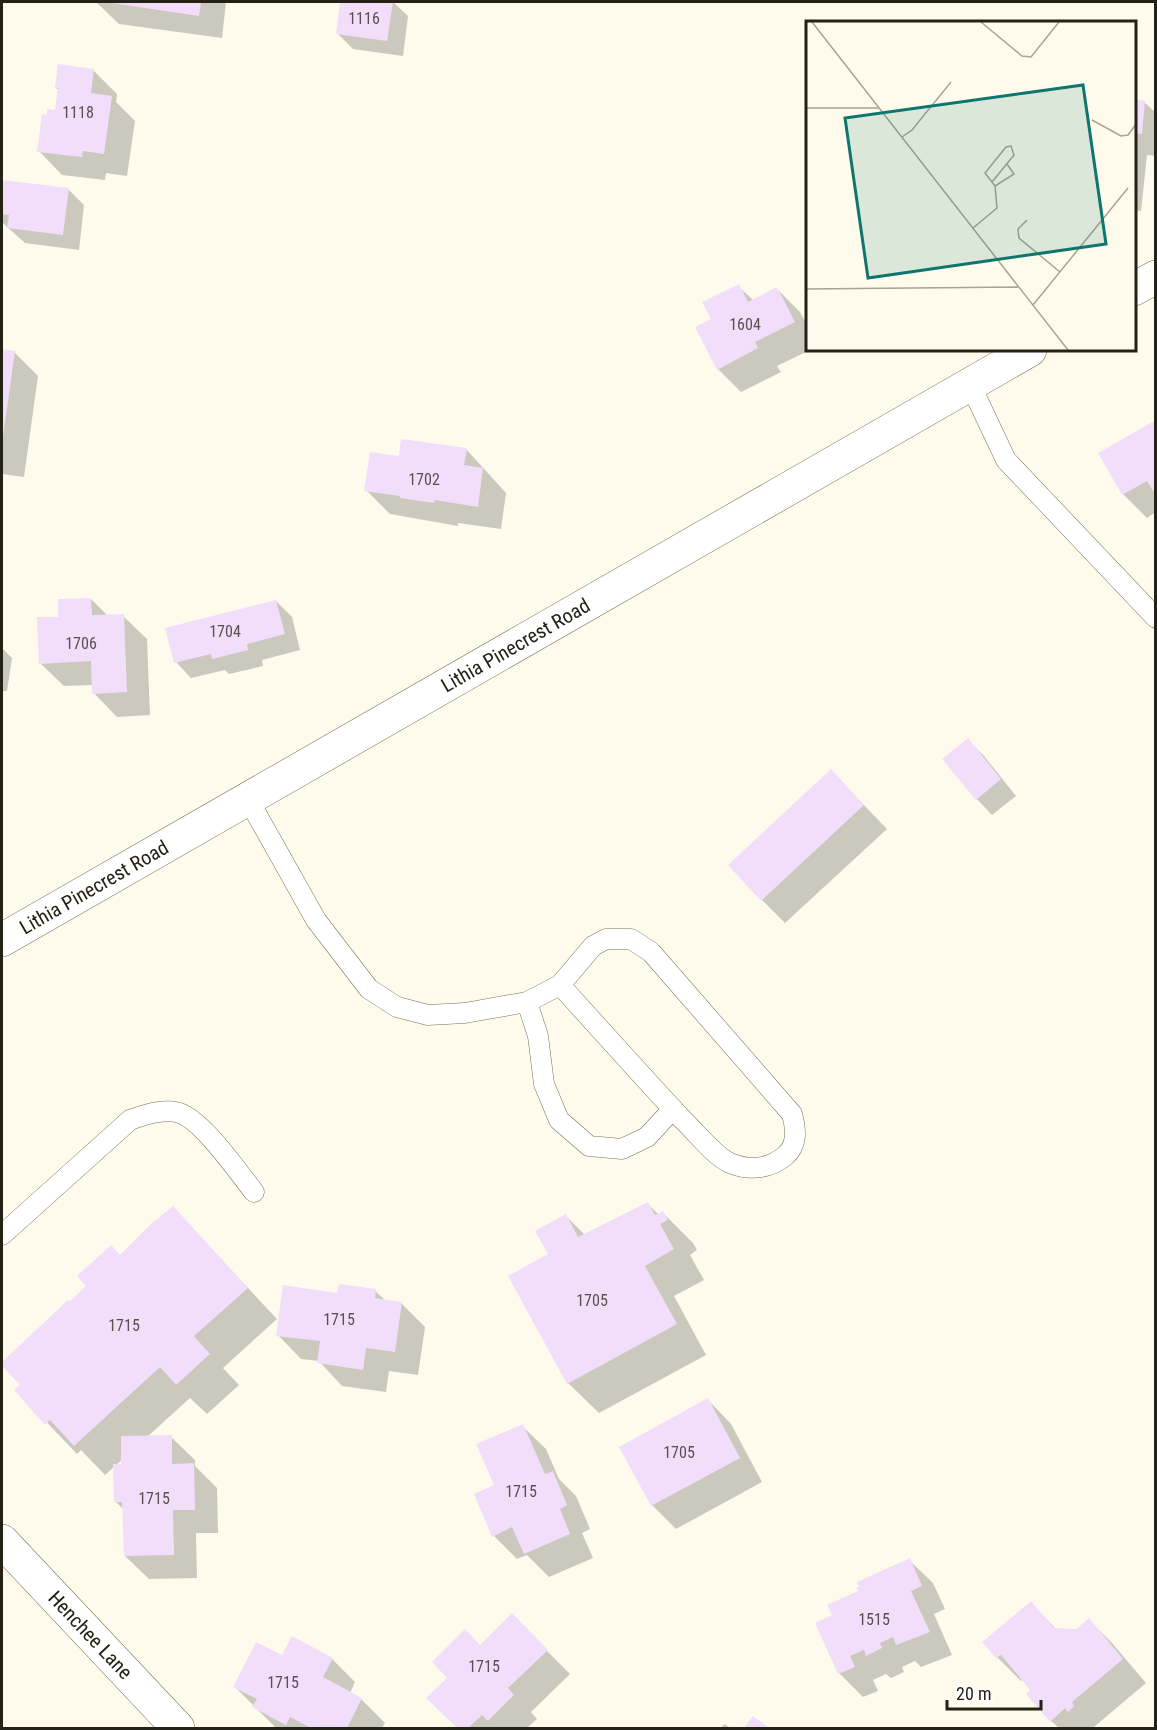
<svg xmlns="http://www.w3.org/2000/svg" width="1157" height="1730" viewBox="0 0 1157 1730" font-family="'Roboto Condensed',sans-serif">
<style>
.shadow{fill:#0003;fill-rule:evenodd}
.building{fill:#f2defb}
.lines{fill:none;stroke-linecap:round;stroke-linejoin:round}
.service-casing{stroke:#797254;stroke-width:21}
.minor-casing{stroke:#797254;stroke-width:34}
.secondary-casing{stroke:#797254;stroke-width:34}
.service{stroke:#fff;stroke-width:20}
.minor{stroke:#fff;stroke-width:33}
.secondary{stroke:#fff;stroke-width:33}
.labels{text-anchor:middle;stroke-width:6;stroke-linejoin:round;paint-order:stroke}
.number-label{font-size:16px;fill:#58504e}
.street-label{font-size:20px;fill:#242115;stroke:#fff}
.inset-road{fill:none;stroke:#a7a497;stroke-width:1.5}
.view{fill:#0f766e;fill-opacity:0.15;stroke:#0f766e;stroke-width:3}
.inset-edge{fill:none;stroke:#242115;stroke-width:3}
</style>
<rect width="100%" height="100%" fill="#fefbed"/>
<!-- shadow -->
<g class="shadow">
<polygon points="96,2 226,2 222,38 119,24"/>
<polygon points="342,2 393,2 408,16 403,56 353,49 337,33"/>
<polygon points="93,70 117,94 116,102 135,121 127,176 106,173 105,180 62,175 39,151 48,116 56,112 59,90 56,88"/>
<polygon points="1134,101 1144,102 1156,113 1156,156 1147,155 1141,211 1134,210"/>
<polygon points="2,181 68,189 84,205 79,250 25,243 7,227 2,222"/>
<polygon points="738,286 754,301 777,289 800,312 808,326 808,350 810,350 777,366 781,372 741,392 718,369 713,320"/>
<polygon points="2,351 14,352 38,376 24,477 2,474"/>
<polygon points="1156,422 1156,512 1147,518 1123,494"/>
<polygon points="466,449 506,493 501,529 458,523 458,526 390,514 366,490 400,457"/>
<polygon points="91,599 108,616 123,616 147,639 150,715 117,717 94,693 93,685 64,686 40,663 60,618"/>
<polygon points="276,601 292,617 300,650 262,660 263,666 229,674 225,670 191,678 176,662"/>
<polygon points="2,648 12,658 7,691 2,691"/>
<polygon points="968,740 984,756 1016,796 992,815 977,799"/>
<polygon points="831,771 887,829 785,923 762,900"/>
<polygon points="648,1204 659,1215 663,1213 693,1243 697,1250 690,1255 704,1280 674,1296 706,1355 599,1413 568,1383 550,1254 566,1216 585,1235"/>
<path d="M173,1208l104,111 -54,49 16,17 -32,29 -17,-16 -43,39h24l24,23v6l22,22 1,45h-22l1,45 -48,1 -24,-23 -1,-46 -9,-9 -1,-34 -9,8 -24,-25 -4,4 -61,-64 6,-4 -20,-22zM123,1459v6h-7z"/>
<polygon points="375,1291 386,1301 401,1303 425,1327 418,1375 389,1371 386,1392 342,1386 319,1361 301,1359 278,1335 339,1294"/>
<polygon points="708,1400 731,1424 762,1482 676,1529 652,1505 621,1447"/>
<polygon points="522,1426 546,1449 559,1479 576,1496 590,1529 582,1533 593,1558 549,1577 527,1555 517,1559 494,1536 496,1486"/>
<polygon points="909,1560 933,1583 945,1609 934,1614 952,1655 921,1667 915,1661 902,1667 904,1672 891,1678 886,1674 873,1680 878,1691 863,1697 839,1673 834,1616 859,1592"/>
<polygon points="1031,1603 1057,1630 1076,1630 1089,1620 1112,1643 1146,1683 1094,1727 1095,1728 1059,1728 1051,1721 1032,1690 1023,1679 1021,1681 997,1657"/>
<polygon points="512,1616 570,1674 531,1712 537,1719 527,1728 459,1728 428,1698"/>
<polygon points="282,1657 332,1659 355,1682 350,1693 361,1699 385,1723 382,1728 276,1728 234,1686"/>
<polygon points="724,1724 731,1728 721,1728"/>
</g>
<!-- building -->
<g class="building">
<polygon points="105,2 201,2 199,16"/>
<polygon points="340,2 393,2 387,41 336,34"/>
<polygon points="58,64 94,69 91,93 112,96 104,154 83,151 82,157 37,152 42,114 47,115 47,109 55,110 58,88 55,88"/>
<polygon points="1134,99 1145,101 1142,134 1134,133"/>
<polygon points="2,180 69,188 63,235 7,228 9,215 2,214"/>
<polygon points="739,284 748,302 777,287 795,322 755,342 758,348 717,370 695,327 711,319 702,302"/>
<polygon points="2,349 15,351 3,437 2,437"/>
<polygon points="1156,420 1156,496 1147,481 1122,495 1098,453"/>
<polygon points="401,439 467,448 464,465 483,468 478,507 435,500 434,503 400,498 400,496 364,491 370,452 399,456"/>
<polygon points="91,598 92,615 124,614 127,692 92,694 91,661 39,664 37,617 58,617 58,599"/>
<polygon points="276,600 285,634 247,644 248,650 212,659 211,654 174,663 165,628"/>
<polygon points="968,738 1001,779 976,800 942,759"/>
<polygon points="831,769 864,805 761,901 728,865"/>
<polygon points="648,1202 655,1215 663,1211 668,1220 660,1224 674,1249 645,1266 677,1324 567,1384 508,1276 548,1254 535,1231 566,1214 578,1237"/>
<polygon points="173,1206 248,1288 194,1336 210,1354 176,1385 160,1367 74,1446 50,1420 45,1425 14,1390 20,1385 2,1366 2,1362 68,1300 70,1301 86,1286 77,1276 111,1245 120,1255 151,1224"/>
<polygon points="339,1284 376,1289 375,1298 402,1302 395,1352 366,1348 363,1370 317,1363 320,1341 276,1336 283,1285 337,1293"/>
<polygon points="708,1398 740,1458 651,1506 619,1447"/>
<polygon points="523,1424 545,1474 553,1471 567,1505 560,1509 570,1534 524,1554 512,1527 492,1537 474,1494 494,1485 476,1444"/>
<polygon points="172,1435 172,1464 194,1463 195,1510 173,1510 174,1555 124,1556 122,1502 114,1502 113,1464 121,1464 121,1436"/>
<polygon points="910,1558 922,1586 911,1591 930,1632 896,1645 893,1637 880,1643 882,1648 866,1656 864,1650 850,1656 855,1667 838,1674 815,1623 832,1615 827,1605 858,1591 856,1588 859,1587 857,1582"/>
<polygon points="1031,1601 1054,1628 1076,1629 1089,1618 1123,1659 1072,1702 1074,1706 1068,1712 1065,1708 1050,1722 1026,1694 1030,1690 1001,1655 996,1658 982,1642"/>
<polygon points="512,1613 548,1650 508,1688 514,1695 488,1721 482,1715 468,1728 457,1728 426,1698 447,1678 432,1662 465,1629 480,1645"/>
<polygon points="292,1636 333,1658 323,1677 362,1698 347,1728 311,1728 290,1717 286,1725 252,1707 257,1699 233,1687 256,1642 282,1655"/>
<polygon points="753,1716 769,1728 744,1728"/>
</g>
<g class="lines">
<!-- service casing -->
<g class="service-casing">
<g id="service">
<polyline points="970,384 1006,460 1156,618"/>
<path d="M248,799l68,121 53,69 28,18 31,8 37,-2 62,-11 33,-17 33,-39 13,-7h25l20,13 141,162c4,15 6,31 -7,42 -16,13 -36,15 -55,7 -16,-7 -34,-31 -47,-43 -42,-45 -82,-90 -123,-135"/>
<polyline points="527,1002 538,1036 544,1084 559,1120 589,1146 622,1149 647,1137 673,1109"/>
<path d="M2,1235l128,-115c14,-5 31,-11 46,-8 24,4 62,60 78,80"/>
</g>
</g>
<!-- minor casing -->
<g class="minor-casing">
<g id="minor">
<path id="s1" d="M2,1541l176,187"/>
</g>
</g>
<!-- secondary casing -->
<g class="secondary-casing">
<g id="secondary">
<polyline points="1134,289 1156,277"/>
<path id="s2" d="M2,940l1028,-590"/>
</g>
</g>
<!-- service -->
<use href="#service" class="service"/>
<!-- minor -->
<use href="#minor" class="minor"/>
<!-- secondary -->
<use href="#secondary" class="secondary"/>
</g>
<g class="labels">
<!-- number labels -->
<g class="number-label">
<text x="364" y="24">1116</text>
<text x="78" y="118">1118</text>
<text x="745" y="330">1604</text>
<text x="424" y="485">1702</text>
<text x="225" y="637">1704</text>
<text x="81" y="649">1706</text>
<text x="592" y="1306">1705</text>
<text x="339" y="1325">1715</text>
<text x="124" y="1331">1715</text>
<text x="679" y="1458">1705</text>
<text x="521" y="1497">1715</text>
<text x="154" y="1504">1715</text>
<text x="874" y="1625">1515</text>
<text x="484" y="1672">1715</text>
<text x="283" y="1688">1715</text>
</g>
<!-- street labels -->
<g class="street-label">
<text dy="7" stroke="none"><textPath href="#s2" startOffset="592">Lithia Pinecrest Road</textPath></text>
<text dy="7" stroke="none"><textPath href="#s2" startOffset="106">Lithia Pinecrest Road</textPath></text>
<text dy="7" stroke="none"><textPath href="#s1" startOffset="129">Henchee Lane</textPath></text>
</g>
</g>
<!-- overview -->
<g transform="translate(806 21)">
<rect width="330" height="330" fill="#fefbed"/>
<path class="inset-road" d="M6,1l256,328M175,1l41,34 9,1 28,-35M0,87h73M286,99l29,16 7,-1 8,-11M96,116l10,-7 39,-48M189,165l19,-12 -7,-10M221,199l-9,9 1,9 41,34M167,207l24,-20 -2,-22 -10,-13 21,-26 5,-1 3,9 -22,27M0,268l213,-2M227,284l95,-117"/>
<path class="view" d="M277,64l23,159 -238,34 -23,-160z"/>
<rect width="330" height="330" class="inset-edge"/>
</g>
<!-- border -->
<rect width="1157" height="1730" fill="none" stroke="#242115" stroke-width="6"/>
<!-- scale -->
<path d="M947 1700v9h94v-9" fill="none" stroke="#242115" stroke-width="3"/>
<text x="956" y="1700" font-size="18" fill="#242115" stroke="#ffffff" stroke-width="4.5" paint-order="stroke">20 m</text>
</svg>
